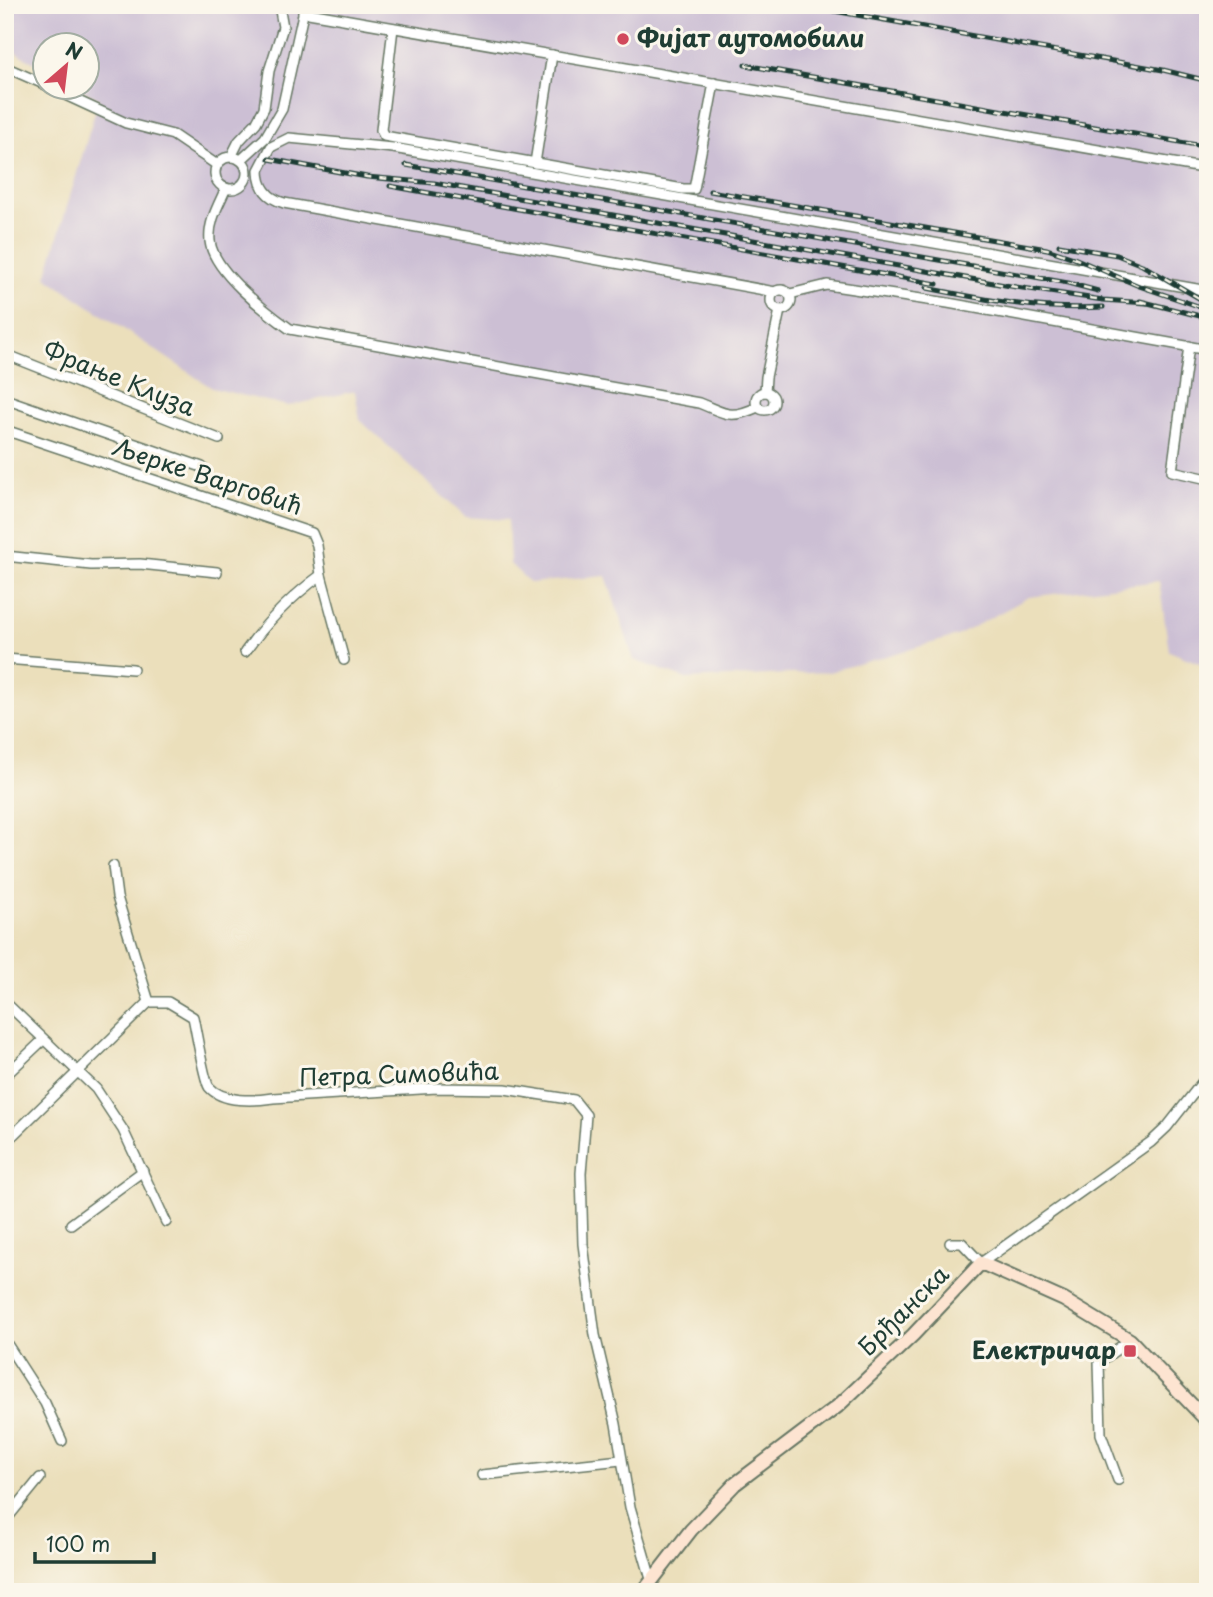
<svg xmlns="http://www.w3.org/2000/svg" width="1213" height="1597" viewBox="0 0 1213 1597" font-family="'Playpen Sans',sans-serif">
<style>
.industrial{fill:#ccbfd4}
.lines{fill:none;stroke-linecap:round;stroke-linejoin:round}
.street-casing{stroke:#667663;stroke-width:12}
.secondary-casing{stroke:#667663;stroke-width:16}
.street{stroke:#fff;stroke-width:9}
.secondary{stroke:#fde4d1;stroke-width:12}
.rail-casing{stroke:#1f3d34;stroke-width:5}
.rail{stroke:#fbf7ec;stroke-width:2.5;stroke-dasharray:8;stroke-linecap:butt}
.poi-dot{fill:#d1495b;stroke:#fbf7ec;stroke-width:2.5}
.labels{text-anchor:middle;stroke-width:6;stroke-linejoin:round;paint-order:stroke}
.poi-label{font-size:24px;font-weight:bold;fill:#1f3d34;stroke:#fbf7ec;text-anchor:start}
.street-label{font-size:24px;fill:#1f3d34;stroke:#fbf7ec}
</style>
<rect width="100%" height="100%" fill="#fbf7ec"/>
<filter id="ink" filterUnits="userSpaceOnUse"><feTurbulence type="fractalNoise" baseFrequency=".0143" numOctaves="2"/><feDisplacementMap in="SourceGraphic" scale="14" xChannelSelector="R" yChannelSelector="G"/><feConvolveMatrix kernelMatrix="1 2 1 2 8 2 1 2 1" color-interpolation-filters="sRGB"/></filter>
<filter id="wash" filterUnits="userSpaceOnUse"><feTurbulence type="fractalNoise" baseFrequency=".00686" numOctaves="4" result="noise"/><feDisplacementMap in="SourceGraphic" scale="28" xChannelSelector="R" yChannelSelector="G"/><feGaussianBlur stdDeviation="1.57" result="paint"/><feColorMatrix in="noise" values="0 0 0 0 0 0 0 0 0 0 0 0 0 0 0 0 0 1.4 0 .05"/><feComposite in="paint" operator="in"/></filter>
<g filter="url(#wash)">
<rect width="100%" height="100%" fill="#ebdfbb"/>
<!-- industrial -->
<polygon class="industrial" points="5,5 1208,5 1208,663 1201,664 1169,651 1159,581 1029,597 957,636 829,672 686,679 634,660 606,576 530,583 510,564 508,520 465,517 360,420 355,391 288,406 212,388 46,277 99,99 79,88 88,88 88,46 46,46 45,69 5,46"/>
</g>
<g filter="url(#ink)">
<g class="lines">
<!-- street casing -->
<g class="street-casing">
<g id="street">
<polyline points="303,12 1208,169"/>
<polyline points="393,28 381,130 384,136 683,189 694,189 714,83"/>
<polyline points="5,67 46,85"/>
<polyline points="50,88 126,123 173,135 217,165"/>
<circle cx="231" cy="173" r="16"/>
<polyline points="231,157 239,141 256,123 264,108 269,71 283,27 279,5"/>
<polyline points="241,160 265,138 282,109 305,5"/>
<polyline points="535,163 552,55"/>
<path d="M226,188c-7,16 -18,34 -16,53 3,30 56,71 80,88l409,74c28,11 30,17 59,4"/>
<circle cx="781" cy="300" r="10"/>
<path d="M775,292l-491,-89c-17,-5 -25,-16 -25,-33l12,-23 18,-9 104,10 815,143"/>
<polyline points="790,294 827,285 948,303 1208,350"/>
<polyline points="1189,346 1172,471 1208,479"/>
<polyline points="5,354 219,439"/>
<polyline points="765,392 766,377 780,310"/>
<circle cx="765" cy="401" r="9"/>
<polyline points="5,399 202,467"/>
<polyline points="5,430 312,533 317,545 321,575 344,660"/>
<polyline points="5,556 91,565 140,564 217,572"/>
<path d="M245,652c22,-31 46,-55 76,-77"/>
<polyline points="5,659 133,669"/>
<path d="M113,866l4,31 32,105h19l25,15c3,13 11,63 16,70 14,16 46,14 64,11l164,-10 68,1 69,11 12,15 -5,58 2,71 12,91 21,89 14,83 21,72"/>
<polyline points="5,1002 96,1089 123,1130 166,1222"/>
<polyline points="5,1076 43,1040"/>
<polyline points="5,1143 149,1002"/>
<polyline points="71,1224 143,1171"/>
<polyline points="950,1243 962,1243 981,1263 1151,1142 1167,1127 1208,1075"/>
<polyline points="5,1341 45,1403 62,1441"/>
<polyline points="482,1475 621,1460"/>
<polyline points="1118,1480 1101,1434 1099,1362 1130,1340"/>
<polyline points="5,1521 40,1478"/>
</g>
</g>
<!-- secondary casing -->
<g class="secondary-casing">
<polyline id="secondary" points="643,1592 691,1530 735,1484 838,1406 913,1335 981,1263 1064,1300 1130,1340 1208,1422"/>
</g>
<!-- street -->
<use href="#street" class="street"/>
<!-- secondary -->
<use href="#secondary" class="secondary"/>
<!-- rail casing -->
<g class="rail-casing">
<g id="rail">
<polyline points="801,5 1163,70 1208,81"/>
<polyline points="745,65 1208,147"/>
<polyline points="269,159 367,177 434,183 1016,287 1103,300 1147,303"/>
<polyline points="406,165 1068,283 1098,291"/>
<polyline points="390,186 937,284"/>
<polyline points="710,191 1047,249 1074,258 1139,286 1201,307"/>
<polyline points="1059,245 1117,255 1142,265 1204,301"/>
<path d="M927,288c59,12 116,23 176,19"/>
<polyline points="1140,301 1208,318"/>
</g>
</g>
<!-- rail -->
<use href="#rail" class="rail"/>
</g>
</g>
<!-- markers -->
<g class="poi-dot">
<circle cx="623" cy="39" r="7"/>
<rect x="1123" y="1344" width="14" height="14" rx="3.5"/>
</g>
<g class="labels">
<!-- poi labels -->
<g class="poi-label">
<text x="637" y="47">Фијат аутомобили</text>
<text x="1116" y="1359" text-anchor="end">Електричар</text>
</g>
<!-- street labels -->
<g class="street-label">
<text transform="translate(119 379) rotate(22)" y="8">Фрање Клуза</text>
<text transform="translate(207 477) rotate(18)" y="8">Љерке Варговић</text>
<text transform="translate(399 1075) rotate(-2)" y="8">Петра Симовића</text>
<text transform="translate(904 1311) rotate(-45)" y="8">Брђанска</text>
</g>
</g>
<!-- margin -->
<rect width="1213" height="1597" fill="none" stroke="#fbf7ec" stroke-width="28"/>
<!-- north arrow -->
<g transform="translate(66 66) rotate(28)"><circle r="33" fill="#fbf7ec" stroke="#a3ada2" stroke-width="2"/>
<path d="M0-5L12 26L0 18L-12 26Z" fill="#d1495b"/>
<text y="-10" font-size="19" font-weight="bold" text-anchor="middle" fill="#1f3d34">N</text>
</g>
<!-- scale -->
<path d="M35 1552v10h119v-10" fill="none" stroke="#1f3d34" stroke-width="3.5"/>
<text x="46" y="1552" font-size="21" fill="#1f3d34" stroke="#fbf7ec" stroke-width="5" paint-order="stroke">100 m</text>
</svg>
